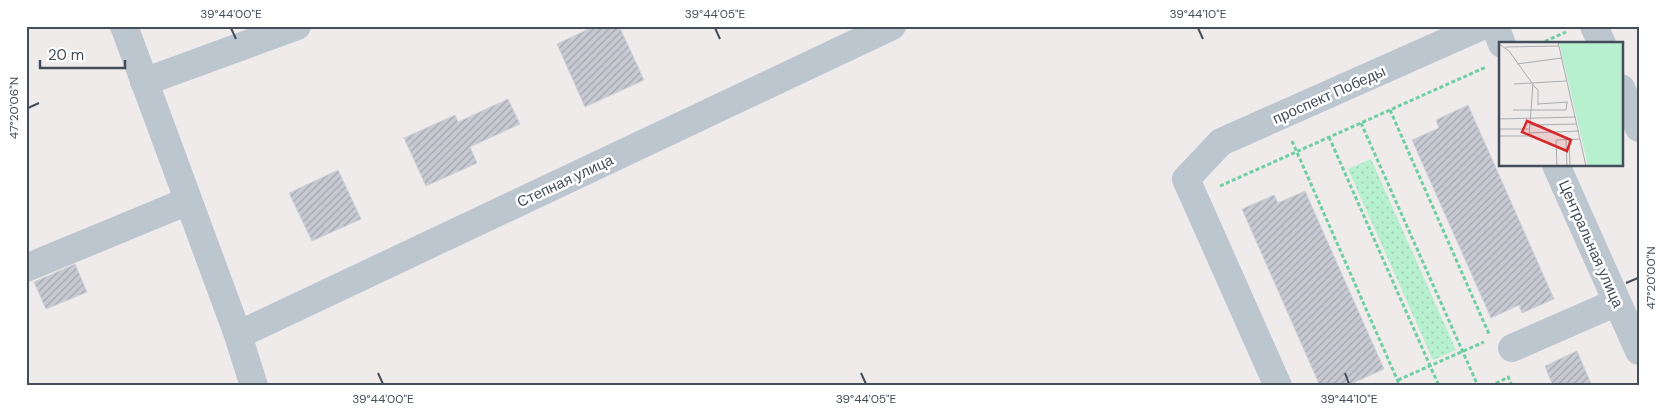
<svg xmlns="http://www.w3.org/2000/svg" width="1665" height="412" viewBox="0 0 1665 412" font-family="'DM Sans',sans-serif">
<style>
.park{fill:url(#park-dots)}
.building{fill:url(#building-hatch);stroke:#cfd1d8}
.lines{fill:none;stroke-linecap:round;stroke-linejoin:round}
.path{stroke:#6dcfa2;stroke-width:3;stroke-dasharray:4 2.5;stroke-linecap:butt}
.minor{stroke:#bbc6cf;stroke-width:28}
.ticks{fill:none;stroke:#434e5a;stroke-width:2}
.labels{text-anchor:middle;stroke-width:5;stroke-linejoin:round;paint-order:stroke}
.street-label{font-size:15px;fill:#434e5a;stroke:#fff}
.inset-road{fill:none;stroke:#aaacb1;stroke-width:1}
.view{fill:#d62828;fill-opacity:0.15;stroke:#d62828;stroke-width:2.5}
.inset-edge{fill:none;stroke:#434e5a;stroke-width:2.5}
.neatline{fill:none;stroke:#434e5a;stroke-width:2}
.ticks-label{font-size:12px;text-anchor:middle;fill:#434e5a}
</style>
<defs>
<pattern id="park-dots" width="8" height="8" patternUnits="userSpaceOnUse" patternTransform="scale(1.25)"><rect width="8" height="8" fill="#b6f0ce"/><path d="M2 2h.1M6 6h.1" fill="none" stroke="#9ecfb3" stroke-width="1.8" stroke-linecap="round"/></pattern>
<pattern id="building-hatch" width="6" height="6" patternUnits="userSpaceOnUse" patternTransform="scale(1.25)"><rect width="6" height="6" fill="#c7cad2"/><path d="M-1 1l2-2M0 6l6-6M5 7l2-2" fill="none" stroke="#a3a6ad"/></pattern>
</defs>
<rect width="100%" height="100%" fill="#efebeb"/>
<!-- park -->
<polygon class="park" points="1371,159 1456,350 1433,360 1348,169"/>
<!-- building -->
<g class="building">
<polygon points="595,26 619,26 644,80 585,107 557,44"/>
<polygon points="508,99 520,124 470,147 477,163 426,186 404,138 455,115 458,122"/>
<polygon points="1468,105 1554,299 1522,313 1519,305 1491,318 1412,140 1439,128 1436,120"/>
<polygon points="338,170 361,219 312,241 289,193"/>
<polygon points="1305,191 1384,369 1346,386 1320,386 1242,209 1274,195 1278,203"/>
<polygon points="75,264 87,292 46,309 34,282"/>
<polygon points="1577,351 1592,386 1553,386 1545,366"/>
</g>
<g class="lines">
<!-- path -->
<g class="path">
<polyline points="1539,44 1566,32"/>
<polyline points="1390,110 1489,334"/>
<polyline points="1361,123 1478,386"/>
<polyline points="1329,137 1439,386"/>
<polyline points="1292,141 1400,386"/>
<polyline points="1220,186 1486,67"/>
<polyline points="1508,376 1512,386"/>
<polyline points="1398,380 1484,342"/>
<polyline points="1490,386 1509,377"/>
</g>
<!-- minor -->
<g class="minor">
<polyline points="124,26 238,335 254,386"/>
<polyline points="1495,26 1502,44"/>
<polyline points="1594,26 1602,44"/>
<polyline points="144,82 297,26"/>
<polyline points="1621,88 1639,128"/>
<polyline points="1556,165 1639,351"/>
<polyline points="26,268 188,201"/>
<polyline points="238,335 892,26"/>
<polyline points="1512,348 1617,302"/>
<polyline points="1278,386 1186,179 1221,142 1482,26"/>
</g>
</g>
<!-- ticks -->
<path class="ticks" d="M231,28l5,11M715,28l5,11M1198,28l5,11M28,108l11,-5M1626,283l12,-5M378,373l5,11M861,373l5,11M1345,373l4,11"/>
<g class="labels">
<!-- street labels -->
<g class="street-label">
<text transform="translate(1329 95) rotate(-24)" y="5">проспект Победы</text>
<text transform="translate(565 181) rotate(-25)" y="5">Степная улица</text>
<text transform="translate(1591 244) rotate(66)" y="5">Центральная улица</text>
</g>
</g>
<!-- overview -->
<g transform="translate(1499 42)">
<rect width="124" height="124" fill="#efebeb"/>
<path d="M60,0h64v124h-35z" fill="#b6f0ce"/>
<path class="inset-road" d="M59,0l28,124M0,2l10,7 23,32M6,5l54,-1M18,22l45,-6M15,42l52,-3M34,43l5,5v15M39,62l30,-2M14,68h53l1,-8M0,77l77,-2M31,83l47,-1M0,87h30M30,91l50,-2M0,94h30l4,-53M67,97l1,27M70,97l1,27M58,124l-1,-26 24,-1"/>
<path class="view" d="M28,79l44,19 -4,11 -45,-19z"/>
<rect width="124" height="124" class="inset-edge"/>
</g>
<!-- border -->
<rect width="1665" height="412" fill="none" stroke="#ffffff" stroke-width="55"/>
<!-- scale -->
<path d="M40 60v8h85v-8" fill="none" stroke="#434e5a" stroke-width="2.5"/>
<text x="48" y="60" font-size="15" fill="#434e5a" stroke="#ffffff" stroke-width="4" paint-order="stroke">20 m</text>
<rect x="28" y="28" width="1610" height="356" class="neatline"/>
<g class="ticks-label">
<text x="231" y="18">39°44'00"E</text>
<text x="715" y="18">39°44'05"E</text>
<text x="1198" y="18">39°44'10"E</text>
<text transform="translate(14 108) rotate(-90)" y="4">47°20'06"N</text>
<text transform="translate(1651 278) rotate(-90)" y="4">47°20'00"N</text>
<text x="383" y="403">39°44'00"E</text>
<text x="866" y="403">39°44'05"E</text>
<text x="1349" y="403">39°44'10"E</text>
</g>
</svg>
